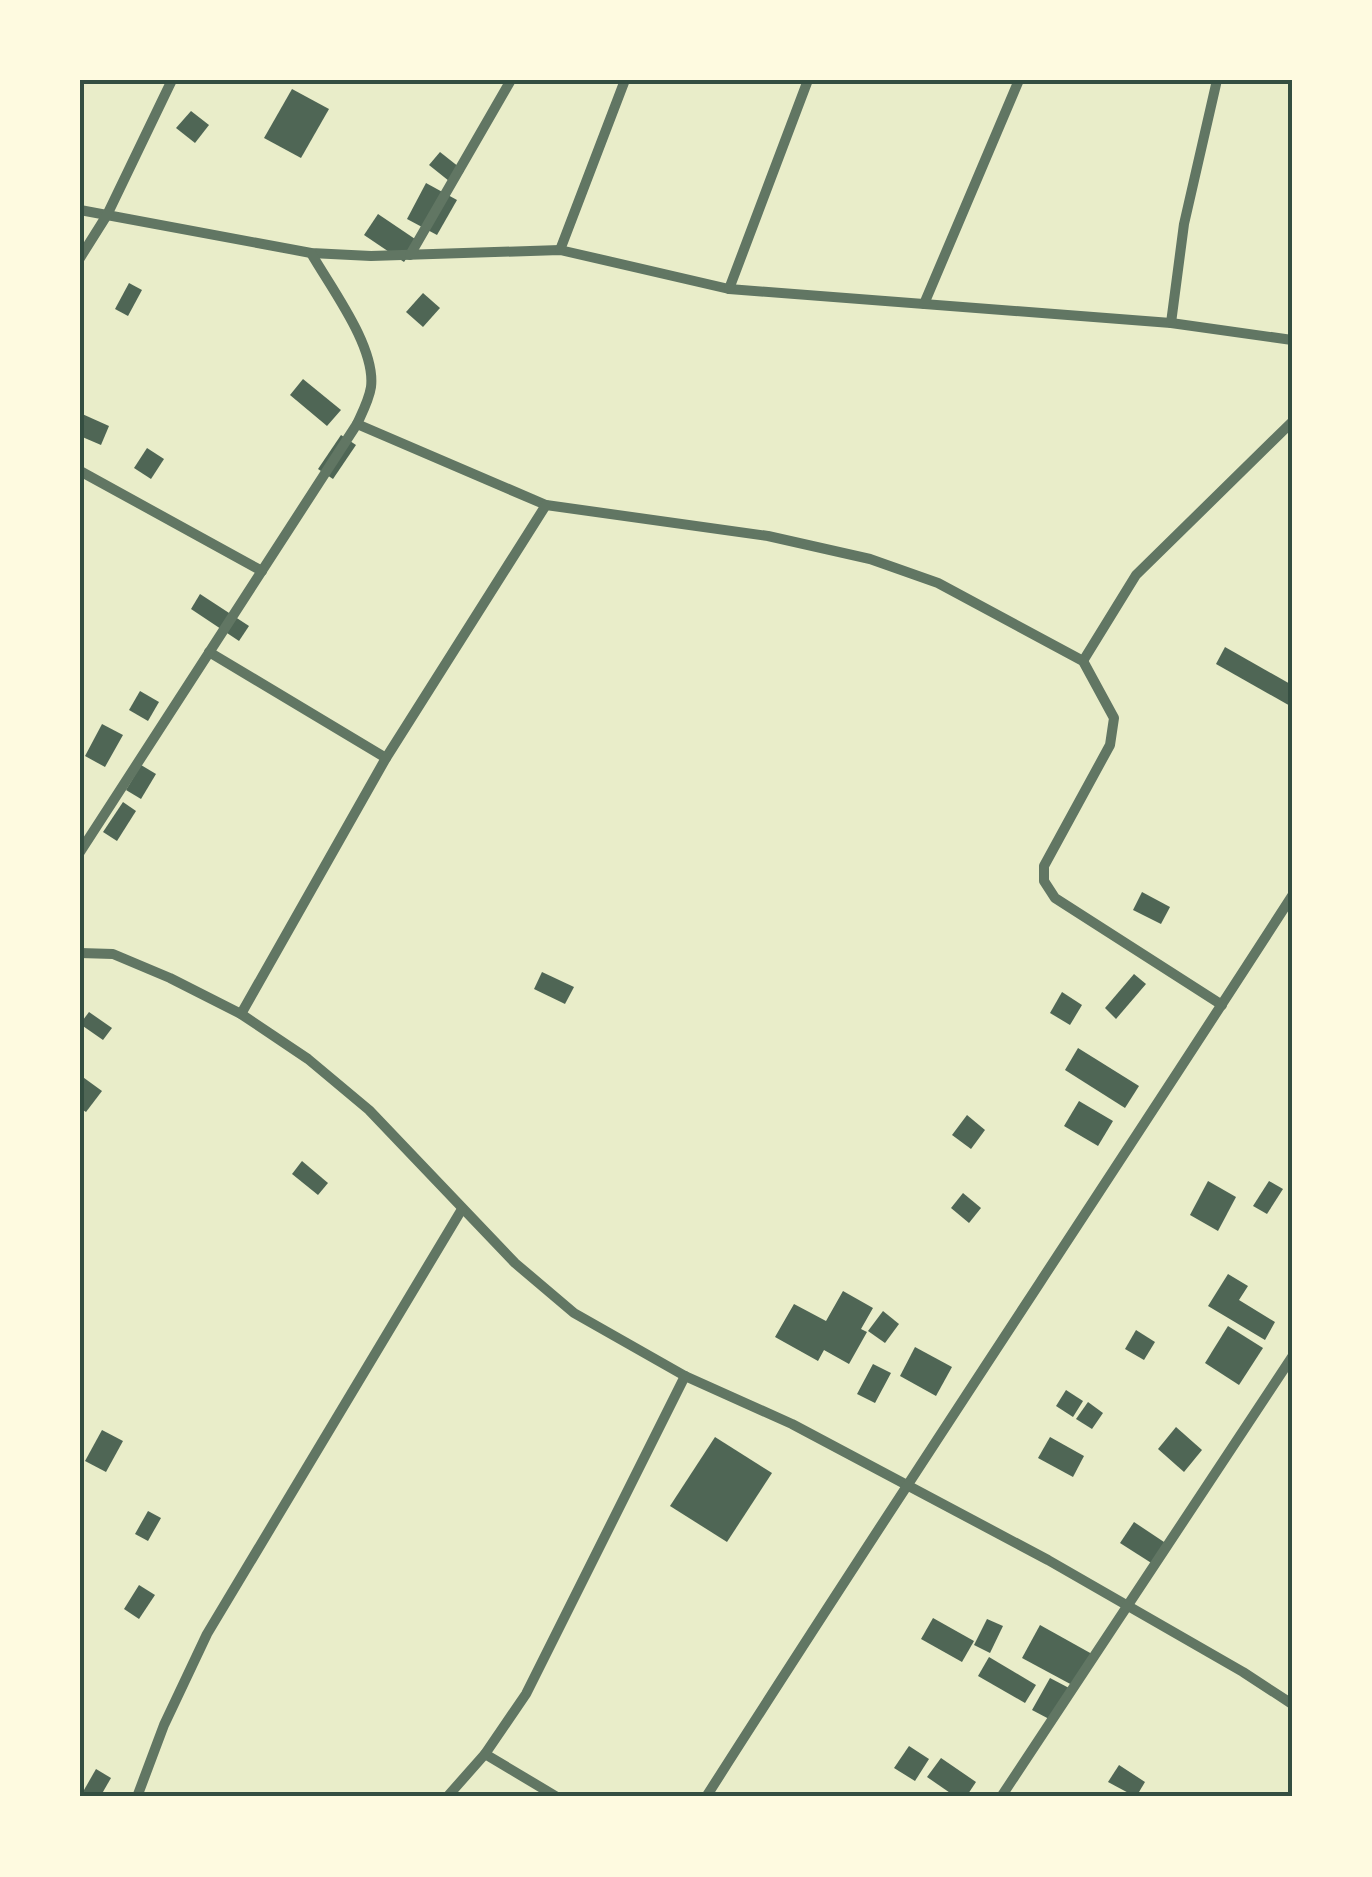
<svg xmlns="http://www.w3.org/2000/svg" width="1372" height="1877" viewBox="0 0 1372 1877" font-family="'Fira Sans',sans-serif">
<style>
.building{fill:#4f6655}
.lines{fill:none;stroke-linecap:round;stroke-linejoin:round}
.minor{stroke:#617663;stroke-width:10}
.neatline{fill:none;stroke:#344e41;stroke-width:4}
</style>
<rect width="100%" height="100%" fill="#e9edc9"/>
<!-- building -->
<g class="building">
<polygon points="292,89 329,109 301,158 264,138"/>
<polygon points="191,111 209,125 195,143 176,128"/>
<polygon points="440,152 464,171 454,185 429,165"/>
<polygon points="426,183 457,200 437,235 407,219"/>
<polygon points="378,214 418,241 404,262 364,235"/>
<polygon points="129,283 142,290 128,316 115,309"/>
<polygon points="423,293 440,308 423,327 406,312"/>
<polygon points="303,379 341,410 327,426 290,395"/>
<polygon points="80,413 109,426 101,445 80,436"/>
<polygon points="341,435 356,445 333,479 318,469"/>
<polygon points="147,448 164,459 151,479 134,468"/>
<polygon points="200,594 249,626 239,641 191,609"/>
<polygon points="1225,647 1292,685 1292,707 1216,664"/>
<polygon points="140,691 159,702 148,721 129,710"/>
<polygon points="102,724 123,735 105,767 85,756"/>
<polygon points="141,765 156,774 141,799 126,790"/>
<polygon points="123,802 136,811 117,841 103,832"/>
<polygon points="1142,892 1170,907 1161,924 1133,910"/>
<polygon points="542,972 574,987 565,1004 534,989"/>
<polygon points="1134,974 1146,984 1116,1019 1105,1008"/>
<polygon points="1062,992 1082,1005 1070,1025 1050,1013"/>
<polygon points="89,1012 112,1028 103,1040 80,1024"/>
<polygon points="1078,1048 1139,1086 1125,1108 1065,1070"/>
<polygon points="80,1075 102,1091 86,1112 80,1108"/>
<polygon points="1079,1101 1113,1121 1098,1146 1064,1126"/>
<polygon points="967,1115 985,1130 971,1149 952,1135"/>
<polygon points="302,1161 328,1183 318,1195 292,1174"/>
<polygon points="1208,1181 1236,1197 1218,1231 1190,1215"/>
<polygon points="1269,1181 1283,1189 1267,1214 1253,1206"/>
<polygon points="963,1193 981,1208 969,1223 951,1208"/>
<polygon points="1228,1274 1248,1286 1239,1300 1275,1322 1265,1340 1208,1306"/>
<polygon points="843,1291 873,1308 861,1329 867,1332 849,1364 824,1350 818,1361 775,1337 794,1304 826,1321"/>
<polygon points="883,1311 899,1324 885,1343 868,1331"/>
<polygon points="1228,1326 1263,1348 1239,1385 1205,1363"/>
<polygon points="1136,1330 1155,1342 1144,1360 1125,1349"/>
<polygon points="915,1347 952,1367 936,1396 900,1376"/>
<polygon points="873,1364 891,1373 875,1403 857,1394"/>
<polygon points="1066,1390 1083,1401 1073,1417 1056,1406"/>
<polygon points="1088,1402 1103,1413 1092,1429 1076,1419"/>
<polygon points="1176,1427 1202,1450 1184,1472 1158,1449"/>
<polygon points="102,1430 123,1441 106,1472 85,1461"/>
<polygon points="715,1437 772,1473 727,1542 670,1506"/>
<polygon points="1050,1437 1084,1456 1073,1477 1038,1458"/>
<polygon points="148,1511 161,1518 148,1541 135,1534"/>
<polygon points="1134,1522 1170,1546 1156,1566 1120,1543"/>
<polygon points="139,1585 155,1595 139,1619 124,1609"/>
<polygon points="933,1618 974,1641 962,1662 921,1639"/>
<polygon points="987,1619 1003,1626 990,1653 974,1645"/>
<polygon points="1040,1625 1092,1654 1074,1686 1022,1658"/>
<polygon points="989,1657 1036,1685 1025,1703 978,1676"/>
<polygon points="1050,1678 1069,1688 1051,1720 1032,1710"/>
<polygon points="909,1746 929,1759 915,1781 894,1768"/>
<polygon points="941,1758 976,1782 966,1797 956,1797 927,1777"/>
<polygon points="1119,1765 1145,1782 1136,1797 1108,1782"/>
<polygon points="96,1769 111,1778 100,1797 80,1797"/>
</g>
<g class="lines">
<!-- minor -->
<g class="minor">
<polyline points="80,210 311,253 371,256 560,250 729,289 1171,323 1292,340"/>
<polyline points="560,250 625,80"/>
<path d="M311,253c20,35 65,94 60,134 -2,13 -9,26 -14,37"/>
<polyline points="410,255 511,80"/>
<polyline points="80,258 107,215 172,80"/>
<polyline points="729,289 808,80"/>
<polyline points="924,304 1019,80"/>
<polyline points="1171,323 1184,224 1217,80"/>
<polyline points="80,471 262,571"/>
<polyline points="209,652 386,758"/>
<polyline points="1083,661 1136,575 1292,422"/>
<polyline points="80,852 357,424 546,505 768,536 870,559 938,583 1083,661 1114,718 1110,745 1044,866 1044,881 1055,898 1222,1005"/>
<polyline points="80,953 113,954 170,978 241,1014 308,1059 369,1110 515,1263 574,1313 685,1376 792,1424 1048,1560 1243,1672 1292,1704"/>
<polyline points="241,1014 386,758 546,505"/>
<polyline points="485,1754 557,1797"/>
<polyline points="137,1797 164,1725 207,1634 462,1209"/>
<polyline points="447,1797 485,1754 526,1694 685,1376"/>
<path d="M706,1797c192,-302 392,-600 586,-901"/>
<polyline points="1001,1797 1292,1357"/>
</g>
</g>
<!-- border -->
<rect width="1372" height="1877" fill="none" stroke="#fefae0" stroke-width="165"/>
<rect x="82" y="82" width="1208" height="1712" class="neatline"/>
</svg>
